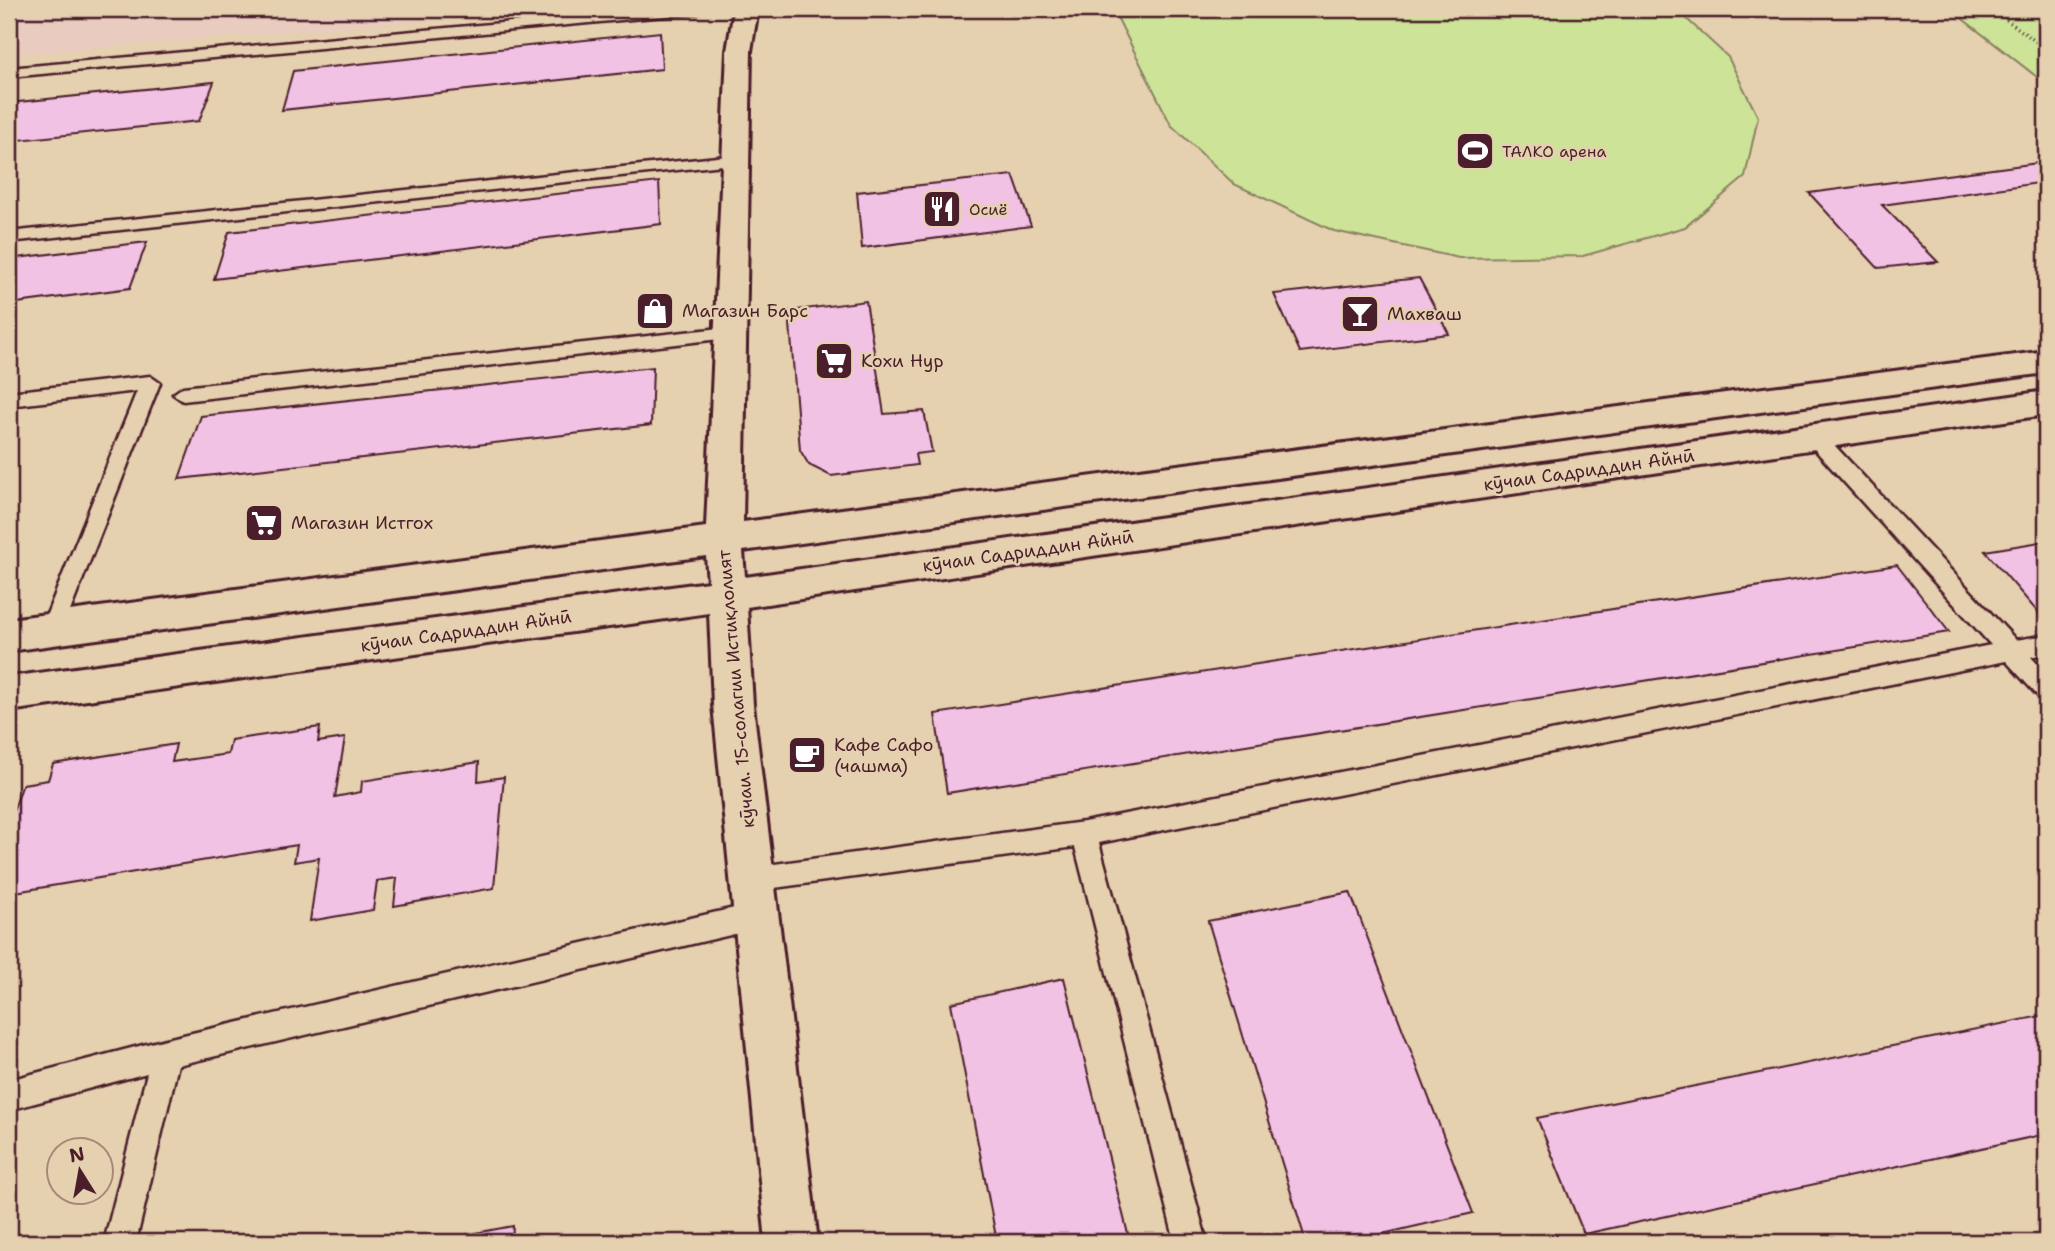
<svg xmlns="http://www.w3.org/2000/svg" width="2055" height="1251" viewBox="0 0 2055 1251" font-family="'Shantell Sans',sans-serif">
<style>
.built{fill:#e9ccbf}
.green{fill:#cce398;stroke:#8b8162;stroke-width:2}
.building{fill:#f1c2e4;stroke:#4a1f2b;stroke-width:2}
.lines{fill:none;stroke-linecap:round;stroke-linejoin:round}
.lane-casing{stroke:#4a1f2b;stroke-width:5}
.secondary-casing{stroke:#4a1f2b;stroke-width:6}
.path{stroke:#4a1f2b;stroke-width:3.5;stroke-dasharray:1 3.5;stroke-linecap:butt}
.lane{fill:#e5d0af;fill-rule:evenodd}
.secondary{fill:#e5d0af;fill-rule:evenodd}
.labels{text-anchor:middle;stroke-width:5;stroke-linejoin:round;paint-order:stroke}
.far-poi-label{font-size:16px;fill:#4a1f2b;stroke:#e5d0af;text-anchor:start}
.poi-label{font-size:18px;fill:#4a1f2b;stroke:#e5d0af;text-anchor:start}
.street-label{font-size:18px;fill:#4a1f2b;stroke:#e5d0af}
</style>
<rect width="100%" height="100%" fill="#e5d0af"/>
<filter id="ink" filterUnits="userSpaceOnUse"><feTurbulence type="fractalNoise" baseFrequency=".0143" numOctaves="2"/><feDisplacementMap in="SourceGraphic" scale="14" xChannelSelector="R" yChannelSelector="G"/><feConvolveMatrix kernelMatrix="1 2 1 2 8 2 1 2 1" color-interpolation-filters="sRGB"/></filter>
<g filter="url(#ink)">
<!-- built -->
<polygon class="built" points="9,9 559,9 9,55"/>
<!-- green -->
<g class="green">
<polygon points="1113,9 1676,9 1728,57 1758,117 1745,177 1685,227 1583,256 1459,258 1334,231 1234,184 1171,125"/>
<polygon points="1950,9 2046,9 2046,84"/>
</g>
<!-- building -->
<g class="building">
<polygon points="660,32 662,69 282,110 293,71"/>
<polygon points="214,82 199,121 9,141 9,103"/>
<polygon points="2046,162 2046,182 1882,205 1938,262 1878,268 1809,193"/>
<polygon points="1013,175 1031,226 862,248 857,192"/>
<polygon points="659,182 661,224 214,279 229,232"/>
<polygon points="147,242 130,288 9,304 9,259"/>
<polygon points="1419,278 1449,334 1300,352 1274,294"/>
<polygon points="866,301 884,414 924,411 932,452 915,454 917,465 831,476 809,465 800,450 789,311"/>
<polygon points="653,367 651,425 179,479 201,416"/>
<polygon points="2046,541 2046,615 2041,616 1985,551"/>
<polygon points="1897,565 1949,632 947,793 935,714"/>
<polygon points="320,727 318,742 345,738 335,797 361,792 362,781 479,762 478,781 504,777 494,888 394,906 397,878 377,881 373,910 310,921 319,858 294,862 297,845 9,893 9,823 23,784 48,780 53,764 176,744 172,762 228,754 231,740"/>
<polygon points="1350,892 1473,1213 1348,1242 1306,1242 1208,921"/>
<polygon points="1064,978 1130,1242 997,1242 951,1003"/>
<polygon points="2046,1015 2046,1134 1584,1234 1537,1118"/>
<polygon points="513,1226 512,1242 427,1242"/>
</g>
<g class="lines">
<!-- lane casing -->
<g class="lane-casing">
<g id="lane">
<polygon points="654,9 704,9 697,13 9,77 9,68"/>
<polygon points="736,155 742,157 742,163 9,242 9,232"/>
<polygon points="730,327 739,333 737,337 183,401 173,394 183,387"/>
<polygon points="150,376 160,383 63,629 60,636 52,638 44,636 41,629 137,391 9,406 9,392"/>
<polygon points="1815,430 1822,432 2016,640 2046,635 2046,653 2031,657 2046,673 2046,699 2038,696 2006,661 1099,843 1207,1242 1175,1242 1075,847 752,891 743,888 739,879 743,870 752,867 1084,822 1991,645 1808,442 1805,437"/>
<polygon points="756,903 765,907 769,916 765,925 756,929 178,1065 136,1242 104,1242 147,1073 9,1110 9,1080 166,1039"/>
</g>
</g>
<!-- secondary casing -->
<g class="secondary-casing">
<polygon id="secondary" points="734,9 758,9 751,51 743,522 2046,351 2046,373 743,551 745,577 2046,391 2046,415 747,607 753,705 818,1242 766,1242 713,705 709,613 9,711 9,677 708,582 706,556 9,651 9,619 706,527 727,51"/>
</g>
<!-- path -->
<polyline class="path" points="1992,9 2046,49"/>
<!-- lane -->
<use href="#lane" class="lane"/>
<!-- secondary -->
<use href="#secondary" class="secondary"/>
</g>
</g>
<!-- icons -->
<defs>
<g id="stadium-square" transform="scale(2.0125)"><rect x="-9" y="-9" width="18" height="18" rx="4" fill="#4a1f2b" stroke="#e5d0af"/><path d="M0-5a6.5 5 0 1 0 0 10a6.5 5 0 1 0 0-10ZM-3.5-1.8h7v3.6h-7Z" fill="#fff"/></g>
<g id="restaurant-square" transform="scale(2.0125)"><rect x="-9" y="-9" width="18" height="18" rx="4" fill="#4a1f2b" stroke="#e5d0af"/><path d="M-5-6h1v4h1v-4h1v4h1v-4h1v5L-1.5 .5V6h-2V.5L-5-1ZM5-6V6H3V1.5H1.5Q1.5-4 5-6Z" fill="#fff"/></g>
<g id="shop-square" transform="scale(2.0125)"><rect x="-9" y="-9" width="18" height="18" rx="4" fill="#4a1f2b" stroke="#e5d0af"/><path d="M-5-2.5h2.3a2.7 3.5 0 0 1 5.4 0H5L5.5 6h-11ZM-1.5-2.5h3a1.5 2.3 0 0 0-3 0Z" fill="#fff"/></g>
<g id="bar-square" transform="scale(2.0125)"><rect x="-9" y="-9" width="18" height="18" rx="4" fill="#4a1f2b" stroke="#e5d0af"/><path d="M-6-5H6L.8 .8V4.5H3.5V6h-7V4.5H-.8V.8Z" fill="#fff"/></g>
<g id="supermarket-square" transform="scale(2.0125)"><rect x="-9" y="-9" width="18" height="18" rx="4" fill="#4a1f2b" stroke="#e5d0af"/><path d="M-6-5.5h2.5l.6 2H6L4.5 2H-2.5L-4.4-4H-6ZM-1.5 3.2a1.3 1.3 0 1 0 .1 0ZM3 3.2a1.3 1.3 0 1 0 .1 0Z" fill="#fff"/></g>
<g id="cafe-square" transform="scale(2.0125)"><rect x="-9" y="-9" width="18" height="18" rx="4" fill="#4a1f2b" stroke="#e5d0af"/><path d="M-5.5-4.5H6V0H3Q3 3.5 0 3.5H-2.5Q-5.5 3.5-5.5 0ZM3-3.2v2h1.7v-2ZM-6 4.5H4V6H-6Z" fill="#fff"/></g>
</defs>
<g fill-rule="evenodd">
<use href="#stadium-square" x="1475" y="151"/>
<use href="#restaurant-square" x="942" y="209"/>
<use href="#shop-square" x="655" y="311"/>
<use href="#bar-square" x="1360" y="314"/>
<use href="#supermarket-square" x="834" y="361"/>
<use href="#supermarket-square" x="264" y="523"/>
<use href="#cafe-square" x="807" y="755"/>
</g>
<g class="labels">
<!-- far-poi labels -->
<g class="far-poi-label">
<text x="1502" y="157">ТАЛКО арена</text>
<text x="969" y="215">Осиё</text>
</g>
<!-- poi labels -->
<g class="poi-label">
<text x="682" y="317">Магазин Барс</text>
<text x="1387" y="320">Махваш</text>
<text x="861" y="367">Кохи Нур</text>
<text x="291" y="529">Магазин Истгох</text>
<text x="834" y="751">Кафе Сафо<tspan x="834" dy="21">(чашма)</tspan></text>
</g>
<!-- street labels -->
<g class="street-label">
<text transform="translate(1589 470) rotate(-8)" y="6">кӯчаи Садриддин Айнӣ</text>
<text transform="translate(1028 551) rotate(-8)" y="6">кӯчаи Садриддин Айнӣ</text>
<text transform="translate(466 631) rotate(-8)" y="6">кӯчаи Садриддин Айнӣ</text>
<text transform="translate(736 689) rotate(-95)" y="6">кӯчаи. 15-солагии Истиқлолият</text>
</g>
</g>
<!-- margin -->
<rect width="2055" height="1251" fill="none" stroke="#e5d0af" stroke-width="35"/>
<rect x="18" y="18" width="2020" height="1216" fill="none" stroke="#4a1f2b" stroke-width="2.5" filter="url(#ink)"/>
<!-- north arrow -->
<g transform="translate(80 1171) rotate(349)"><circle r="33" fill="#e5d0af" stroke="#a7897a" stroke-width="2"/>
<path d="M0-5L12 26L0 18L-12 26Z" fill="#4a1f2b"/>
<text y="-10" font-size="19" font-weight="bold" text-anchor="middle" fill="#4a1f2b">N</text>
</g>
</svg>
